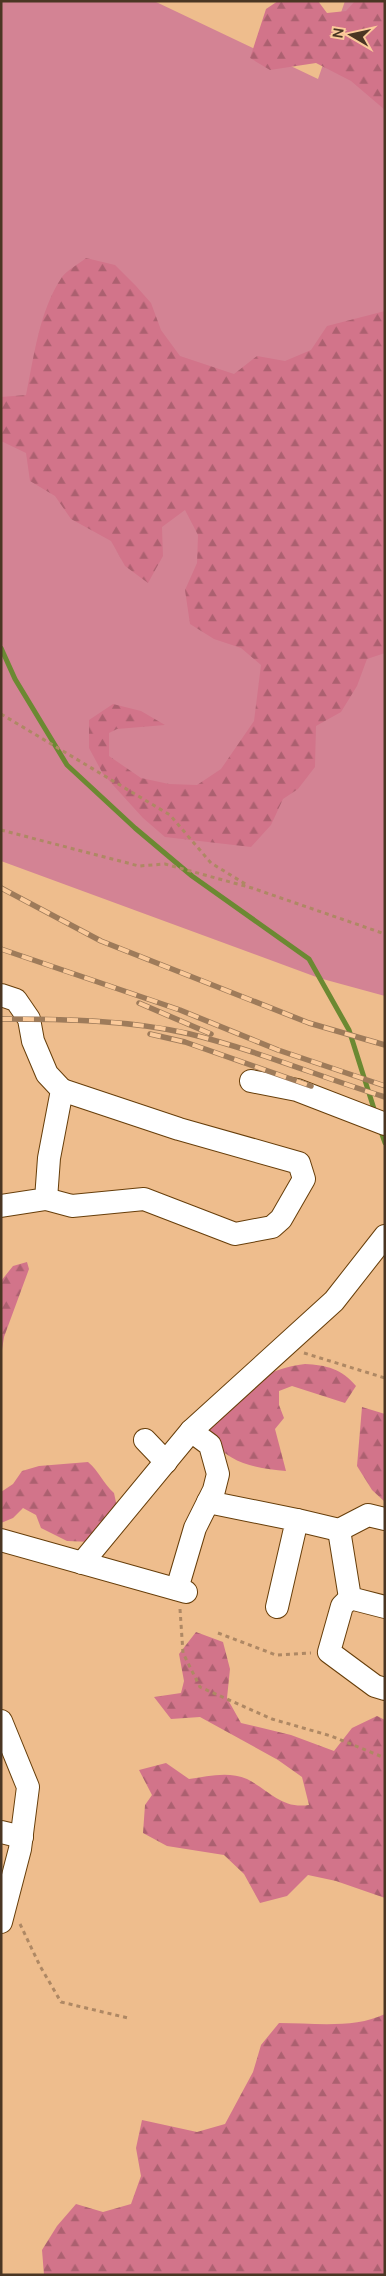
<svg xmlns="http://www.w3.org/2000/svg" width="386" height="2276" viewBox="0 0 386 2276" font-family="Manrope,sans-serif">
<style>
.green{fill:#d38394}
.forest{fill:url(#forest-firs)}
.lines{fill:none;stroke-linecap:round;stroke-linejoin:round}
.stream{stroke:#6b8932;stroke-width:5}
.minor-casing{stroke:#673e0a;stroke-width:24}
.path{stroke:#ae8864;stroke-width:3;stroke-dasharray:4 4;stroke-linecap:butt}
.minor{stroke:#fff;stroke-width:22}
.rail-casing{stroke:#9e7b5a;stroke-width:5.5}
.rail{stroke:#fbca9a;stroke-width:4;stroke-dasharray:11;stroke-linecap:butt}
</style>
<defs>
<pattern id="forest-firs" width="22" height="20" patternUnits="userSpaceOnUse" patternTransform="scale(1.25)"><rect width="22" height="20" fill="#d2748a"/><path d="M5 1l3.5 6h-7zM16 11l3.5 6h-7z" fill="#ac6070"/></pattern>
</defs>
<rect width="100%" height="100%" fill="#eebd8d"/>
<!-- green -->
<polygon class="green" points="1,1 154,1 318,79 345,1 385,1 385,996 319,978 1,861"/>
<!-- forest -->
<g class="forest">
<polygon points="278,1 318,1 327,13 346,11 355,1 385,1 385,110 351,81 316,63 270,70 250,58 266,9"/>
<path d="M86,258l29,7 21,21 15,17 10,27 19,26 54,18 23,-18 28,5 26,-11 16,-24 58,-15v342l-18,6 -10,27 -16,26 -25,14 -1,41 -17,22 -15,10 -12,26 -20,22 -86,-10 -22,-19 -40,-44 -14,-26v-28l24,-16 28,7 24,14 -48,4 -8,4v23l32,22 28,6 28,1 24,-16 33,-48 7,-56 -20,-17 -27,-9 -24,-15 -5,-34 12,-27 1,-28 -13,-25 -23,17 1,29 -15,27 -23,-17 -14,-25 -40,-22 -16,-23 -25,-15 -4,-28 -25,-12v-44l25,-2c8,-38 13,-84 36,-118 5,-7 17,-13 24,-19z"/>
<polygon points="27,1262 29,1269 4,1337 1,1356 1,1281 13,1266"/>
<path d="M305,1364c21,1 37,5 51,22l-11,17 -53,-17 -13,5v14l5,13 -9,11 11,42c-27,-2 -58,-7 -74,-32 -5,-7 -6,-18 -9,-26 33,-21 63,-45 102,-49z"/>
<polygon points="362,1407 385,1414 385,1502 372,1490 357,1466"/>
<path d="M88,1462c11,9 15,21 26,31l3,14 -24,35 -26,-1 -26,-13 -5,-13 -13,-7 -10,10 -12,5v-31l12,-8 9,-13 17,-5z"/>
<path d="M196,1632l27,10 7,27 -3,29 14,25 50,12 43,16 18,-23 25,-12 8,4v178l-49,-17 -28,-6 -21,21 -27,7 -16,-29 -20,-19 -57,-9 -24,-13 2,-28 7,-10 -13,-25 27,-7 23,16c19,-3 40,-8 58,0 22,11 34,30 62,26l-7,-28 -24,-17 -78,-43 -29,2 -17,-22 27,-4 3,-12 -5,-27z"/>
<path d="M385,2014v261h-341l-2,-25 15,-24 19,-22 27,8 28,-8 10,-28 -5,-28 6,-28 55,12 28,-8 28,-52 8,-27 18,-22c34,0 75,6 106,-9z"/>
</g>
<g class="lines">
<!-- stream -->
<g class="stream">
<polyline points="1,648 15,679 67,765 135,828 192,876 309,959 349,1030 375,1112"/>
<polyline points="380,1129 385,1143"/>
</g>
<!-- minor casing -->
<g class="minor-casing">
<g id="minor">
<polyline points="1,995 16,1000 29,1019 33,1041 47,1074 62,1090 49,1158 46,1199 1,1206"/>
<polyline points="251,1081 297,1090 385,1124"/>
<polyline points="46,1199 72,1206 144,1199 235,1234 272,1227 281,1219 304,1179 299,1163 179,1129 62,1090"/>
<polyline points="145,1440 166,1462"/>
<polyline points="208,1502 297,1520 277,1607"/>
<polyline points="297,1520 339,1530 368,1515 385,1519"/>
<polyline points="339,1530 350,1598 385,1607"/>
<polyline points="1,1540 186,1592"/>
<polyline points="82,1563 191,1431 334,1301 385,1236"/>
<polyline points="177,1589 195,1528 214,1490 218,1474 210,1445 191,1431"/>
<polyline points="350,1598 342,1606 329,1652 375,1686 385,1689"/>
<polyline points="1,1721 28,1787 20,1849 1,1922"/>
<polyline points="1,1832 22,1837"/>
</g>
</g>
<!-- path -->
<g class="path">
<polyline points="1,714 170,815 211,863 247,885"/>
<polyline points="1,830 139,866 165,864 252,888 385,934"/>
<polyline points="304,1353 385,1378"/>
<polyline points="180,1609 183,1653 200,1687 272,1719 331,1736 385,1758"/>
<polyline points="218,1633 276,1655 311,1653"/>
<polyline points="20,1924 40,1966 61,2002 128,2018"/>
</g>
<!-- minor -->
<use href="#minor" class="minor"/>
<!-- rail casing -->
<g class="rail-casing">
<g id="rail">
<polyline points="1,888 101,941 309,1023 385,1045"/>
<polyline points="1,949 180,1010 278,1050 385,1086"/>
<polyline points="139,1003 211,1034"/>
<path d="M1,1019c63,0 128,1 189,15 66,16 130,43 195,63"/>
<polyline points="150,1034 185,1042 311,1086"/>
</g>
</g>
<!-- rail -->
<use href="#rail" class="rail"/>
</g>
<!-- border -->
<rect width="386" height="2276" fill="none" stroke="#4a3623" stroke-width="5"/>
<!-- north arrow -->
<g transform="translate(351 35) rotate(279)" stroke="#fbca9a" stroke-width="4" paint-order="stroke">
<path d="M0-4L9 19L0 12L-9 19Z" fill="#4a3623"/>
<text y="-8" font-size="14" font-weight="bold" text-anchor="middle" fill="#4a3623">N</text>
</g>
</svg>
